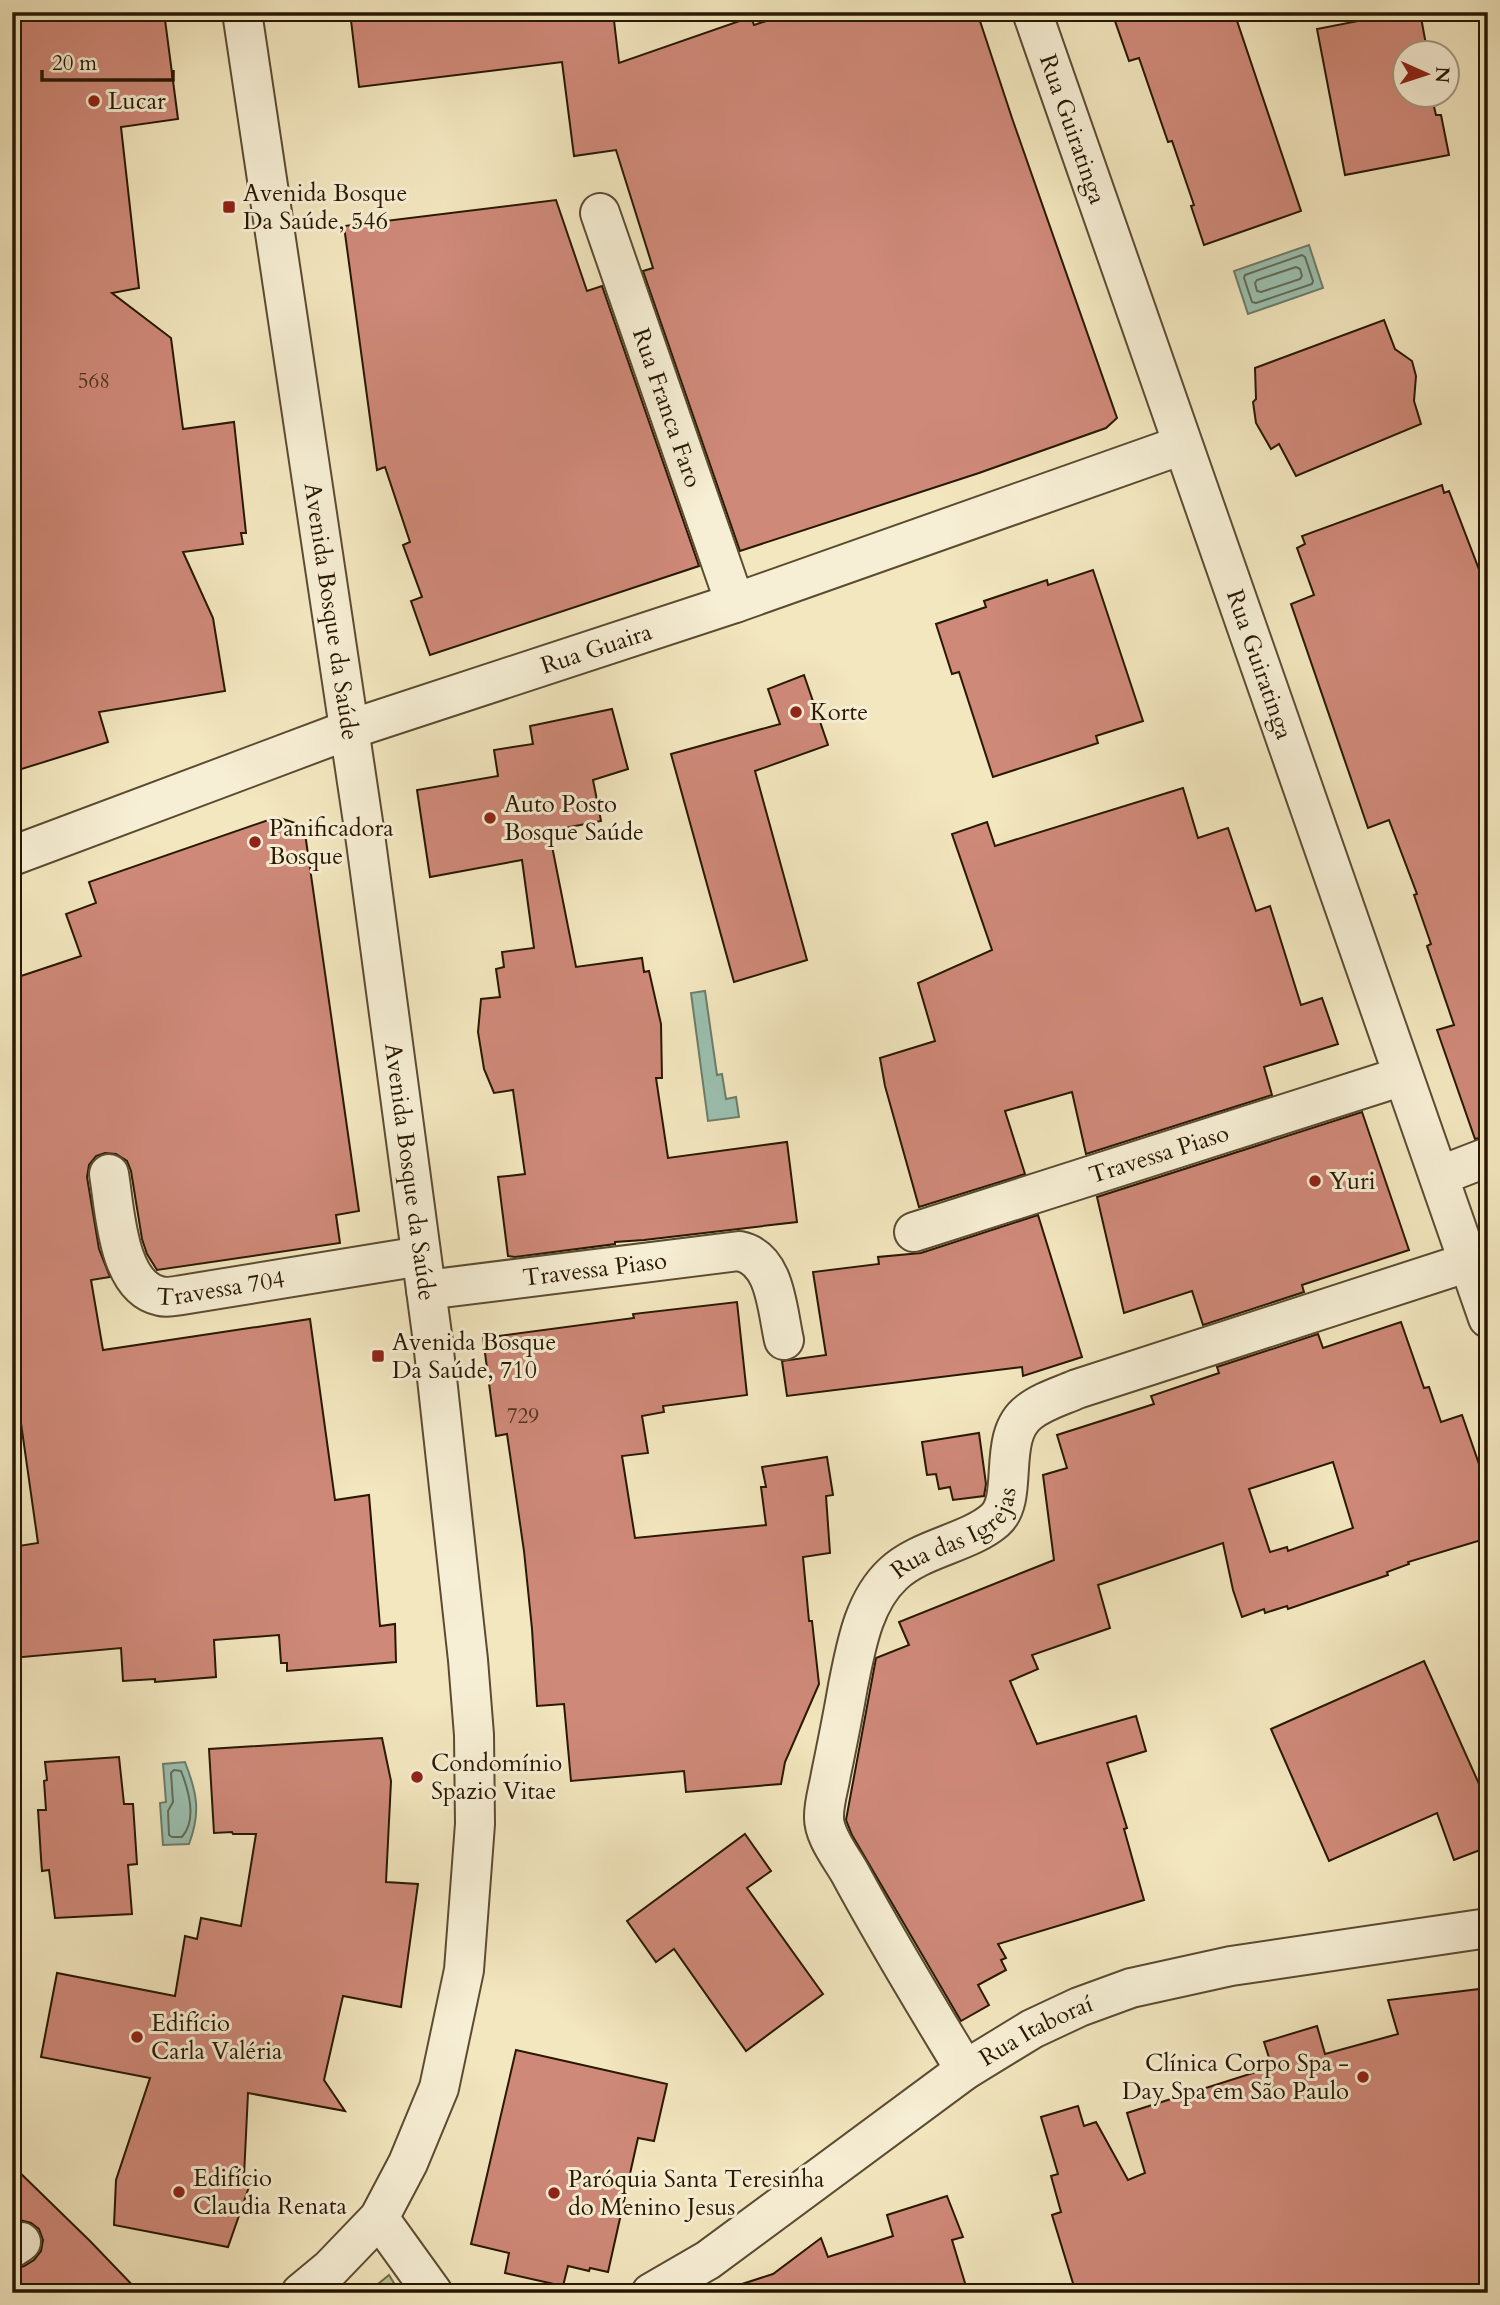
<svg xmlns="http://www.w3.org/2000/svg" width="1500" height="2305" viewBox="0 0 1500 2305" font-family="Cardo,serif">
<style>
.green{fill:#b9c593;stroke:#706e4a;stroke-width:2}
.water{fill:#9bc0b0;stroke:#6d7d6a;stroke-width:2}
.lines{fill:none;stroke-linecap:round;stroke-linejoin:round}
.shore{stroke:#626c59;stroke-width:2}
.building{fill:#cf8979;stroke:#281802;stroke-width:2;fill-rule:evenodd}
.minor-casing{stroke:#5b4c31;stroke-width:42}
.tertiary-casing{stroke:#5b4c31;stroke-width:42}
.minor{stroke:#f7efd5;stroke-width:38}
.tertiary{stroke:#f7efd5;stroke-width:38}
.poi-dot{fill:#8f2418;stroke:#f7efd5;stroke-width:2.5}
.labels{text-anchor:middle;stroke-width:6;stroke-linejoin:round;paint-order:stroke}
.number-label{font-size:21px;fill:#523420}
.poi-label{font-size:24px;fill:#281802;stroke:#f7efd5;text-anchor:start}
.street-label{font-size:24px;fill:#281802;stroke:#f7efd5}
</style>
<rect width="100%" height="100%" fill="#f3e7bf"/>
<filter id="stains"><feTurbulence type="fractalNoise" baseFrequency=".00286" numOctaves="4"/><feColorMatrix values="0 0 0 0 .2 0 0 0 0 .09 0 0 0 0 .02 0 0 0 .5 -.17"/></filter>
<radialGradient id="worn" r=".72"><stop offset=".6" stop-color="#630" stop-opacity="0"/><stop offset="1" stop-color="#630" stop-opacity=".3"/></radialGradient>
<!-- green -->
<polygon class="green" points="389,2275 400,2293 367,2293"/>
<!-- water -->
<g class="water">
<polygon points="1309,245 1323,288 1248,314 1234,271"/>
<polygon points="705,991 717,1075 722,1074 726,1099 736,1097 739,1117 708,1121 691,993"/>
<path d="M185,1762c12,31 16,50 4,82l-26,1 -3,-42 6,-1 -3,-38z"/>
</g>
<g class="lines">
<!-- shore -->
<g class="shore">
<polygon points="1302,255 1305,257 1313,281 1312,284 1256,303 1252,302 1244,278 1245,275"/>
<polygon points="1296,267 1300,269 1302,276 1300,279 1261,292 1257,291 1255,283 1257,280"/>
<path d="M174,1770l7,1c8,20 16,49 1,66h-10l-3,-2 -1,-24 5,-9 -2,-29z"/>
</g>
</g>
<!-- building -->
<g class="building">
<polygon points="12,12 164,12 178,119 121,127 139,288 112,293 171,338 183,429 234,422 246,533 241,533 243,544 183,552 213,618 225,691 99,712 108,742 12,772"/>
<polygon points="350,12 613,12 619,63 751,17 754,25 793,12 977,12 1013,121 1117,418 1106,428 979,473 740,551 643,271 653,268 616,150 574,156 562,62 359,87"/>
<polygon points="1139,12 1234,12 1301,211 1204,245 1191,206 1194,205 1172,141 1168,142 1139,58 1129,61 1115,21"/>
<polygon points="1404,12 1420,12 1427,50 1423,52 1405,52 1405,94 1431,94 1436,115 1441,115 1449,155 1345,175 1317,29"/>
<polygon points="556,200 587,291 602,286 699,566 430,655 411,601 422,597 403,545 410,542 385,467 377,470 344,226"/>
<polygon points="1384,320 1395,349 1412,361 1416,376 1414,401 1421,424 1296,476 1279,444 1271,449 1256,423 1253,402 1256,399 1255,368"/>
<polygon points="1442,485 1444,493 1449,491 1488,593 1488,1136 1475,1139 1437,1030 1454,1025 1427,946 1431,944 1414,895 1417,894 1389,820 1368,828 1291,604 1314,595 1297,548 1305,544 1302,536"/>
<polygon points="1093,570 1143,721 1096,736 1098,743 993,777 959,672 952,674 936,624 986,607 984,601 1047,580 1048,585"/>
<polygon points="804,675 828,745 755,771 807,960 734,982 671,754 780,724 768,689"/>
<polygon points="612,709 628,769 593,780 601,821 549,831 576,967 642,958 644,972 649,971 661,1024 662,1078 656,1078 668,1158 787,1142 797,1222 644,1240 615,1242 615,1244 515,1257 508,1256 498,1177 525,1174 513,1090 494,1093 484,1069 478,1032 481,999 500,997 496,969 504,967 502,952 534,948 522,860 430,877 417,790 498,776 494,750 533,744 530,726"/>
<polygon points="1183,788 1198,838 1228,828 1256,911 1270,906 1301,1005 1322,998 1338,1044 1264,1067 1272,1095 1086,1154 1072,1092 1005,1111 1025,1174 919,1207 885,1086 880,1058 935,1041 918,983 992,950 952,834 987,822 995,846"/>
<polygon points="277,817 304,826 359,1211 336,1215 340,1243 157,1270 147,1254 142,1239 131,1171 127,1161 116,1154 105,1153 96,1156 89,1165 87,1177 99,1249 110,1277 91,1280 103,1350 310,1319 335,1500 369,1495 380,1626 395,1624 396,1662 287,1671 287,1663 281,1663 279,1635 214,1640 216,1677 155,1682 155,1679 123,1681 121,1648 12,1658 12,1547 38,1543 12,1360 12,979 81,956 66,914 96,903 89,882"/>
<polygon points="1362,1112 1409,1250 1302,1285 1304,1292 1203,1325 1192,1291 1124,1313 1097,1197"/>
<polygon points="1038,1215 1082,1357 1023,1376 1022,1367 787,1396 782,1361 826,1355 813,1272 879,1264 878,1257 921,1253"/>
<polygon points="737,1302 747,1395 663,1406 664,1412 642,1416 648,1453 622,1456 635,1538 766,1525 761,1487 766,1487 762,1467 827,1457 833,1495 826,1496 830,1553 803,1557 809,1621 812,1621 819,1684 785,1762 781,1784 686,1792 684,1771 571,1781 564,1704 537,1706 532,1629 524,1551 507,1434 496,1436 483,1338 634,1318 633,1314"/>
<path d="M1401,1322l23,66 5,-1 12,35 21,-7 26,75v48l-80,24 1,2 -22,8 1,3 -100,34 -1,-3 -22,7 -1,-4 -22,8 -9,-27 -10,-47 -125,42 12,43 -78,27 6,14 -28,12 27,63 99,-28 10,35 -39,12 20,65 -3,1 20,71 -146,44 8,14 -5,2 5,10 -28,15 11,20 -28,16 -109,-186 -6,-15 30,-162 33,-13 -10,-23 155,-62 -11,-85 24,-7 -10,-33 97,-31 -3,-8 68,-23 -2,-6 101,-33 5,14zM1333,1462l20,66 -65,23 -1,-4 -17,5 -21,-63z"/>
<polygon points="979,1433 986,1484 984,1496 953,1500 950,1487 939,1489 936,1474 927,1475 922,1442"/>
<polygon points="1424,1661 1488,1804 1488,1847 1454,1860 1437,1813 1329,1861 1271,1729"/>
<polygon points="382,1738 391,1781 386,1882 418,1884 401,2007 343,1996 324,2080 345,2111 248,2093 244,2176 250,2184 228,2247 114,2225 116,2180 150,2078 41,2057 57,1973 175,1996 185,1936 197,1939 201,1918 241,1926 256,1834 233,1834 232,1832 214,1833 209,1749"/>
<polygon points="119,1757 124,1804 133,1804 137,1864 128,1865 132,1914 55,1918 49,1870 42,1871 41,1858 38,1810 46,1810 44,1781 47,1780 45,1762"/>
<polygon points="745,1834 771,1871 747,1888 823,1994 746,2051 674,1949 656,1962 627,1921"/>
<polygon points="1488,1988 1488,2293 1076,2293 1052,2215 1061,2212 1051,2176 1058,2174 1041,2117 1078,2106 1084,2126 1096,2122 1128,2180 1145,2173 1127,2113 1272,2067 1264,2042 1317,2026 1325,2054 1398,2034 1388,2000"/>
<polygon points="516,2050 667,2084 654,2141 638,2138 608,2272 590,2268 589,2271 568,2266 563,2286 505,2273 509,2253 471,2244"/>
<polygon points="12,2165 90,2241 140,2293 27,2293 12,2270 24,2266 34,2260 41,2251 43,2240 39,2229 31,2223 20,2220 12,2223"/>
<polygon points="947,2196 963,2237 952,2240 968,2293 740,2293 739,2285 773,2274 821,2238 828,2257 893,2236 887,2215"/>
</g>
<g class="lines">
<!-- minor casing -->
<g class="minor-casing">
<g id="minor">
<path id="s1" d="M1032,12l456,1306"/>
<path id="s2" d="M600,213l135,390"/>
<path id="s3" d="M12,856l339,-127 384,-126 447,-158"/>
<path id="s4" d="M109,1174c6,35 8,113 51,122 7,2 15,0 22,-1l239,-39"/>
<polyline points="1439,1176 1488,1157"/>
<path id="s5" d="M914,1232l489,-156"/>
<path id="s6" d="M426,1290l313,-39c37,7 38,59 45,89"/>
<path id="s7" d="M965,2070c-39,-65 -79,-130 -115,-197 -9,-16 -27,-38 -26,-57 0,-14 5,-29 7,-42 6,-29 12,-59 17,-88 8,-39 15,-84 45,-112 27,-26 76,-31 102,-54 25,-22 1,-83 34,-108 14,-11 32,-16 48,-23l392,-127"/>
<polyline points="379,2218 433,2293"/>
<polyline points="12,2248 21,2242"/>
<path id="s8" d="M651,2293l57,-33 257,-190 67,-41 47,-22 52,-19 100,-22 257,-38"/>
</g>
</g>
<!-- tertiary casing -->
<g class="tertiary-casing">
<g id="tertiary">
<path id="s9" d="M242,12l124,830 67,500 35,318 6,75 1,89 -11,146 -25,118 -31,75 -29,55 -49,51 -29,24"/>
</g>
</g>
<!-- minor -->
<use href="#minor" class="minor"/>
<!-- tertiary -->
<use href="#tertiary" class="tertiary"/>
</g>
<!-- markers -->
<g class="poi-dot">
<circle cx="94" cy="101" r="7"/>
<rect x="222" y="200" width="14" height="14" rx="3.5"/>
<circle cx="796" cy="712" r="7"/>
<circle cx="490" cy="818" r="7"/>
<circle cx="255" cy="842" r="7"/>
<circle cx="1315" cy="1181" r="7"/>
<rect x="371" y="1349" width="14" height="14" rx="3.5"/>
<circle cx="417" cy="1777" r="7"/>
<circle cx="137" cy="2037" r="7"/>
<circle cx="1363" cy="2077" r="7"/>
<circle cx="179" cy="2192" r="7"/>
<circle cx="554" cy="2193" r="7"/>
</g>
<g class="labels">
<!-- number labels -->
<g class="number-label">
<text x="94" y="388">568</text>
<text x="523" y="1423">729</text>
</g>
<!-- poi labels -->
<g class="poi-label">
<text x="108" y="109">Lucar</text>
<text x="243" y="201">Avenida Bosque<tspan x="243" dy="28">Da Saúde, 546</tspan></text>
<text x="810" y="720">Korte</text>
<text x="504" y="812">Auto Posto<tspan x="504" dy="28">Bosque Saúde</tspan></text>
<text x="269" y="836">Panificadora<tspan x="269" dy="28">Bosque</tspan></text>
<text x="1329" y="1189">Yuri</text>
<text x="392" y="1350">Avenida Bosque<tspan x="392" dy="28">Da Saúde, 710</tspan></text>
<text x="431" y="1771">Condomínio<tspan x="431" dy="28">Spazio Vitae</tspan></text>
<text x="151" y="2031">Edifício<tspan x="151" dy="28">Carla Valéria</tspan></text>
<text x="1349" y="2071" text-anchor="end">Clínica Corpo Spa -<tspan x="1349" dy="28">Day Spa em São Paulo</tspan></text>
<text x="193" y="2186">Edifício<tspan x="193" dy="28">Claudia Renata</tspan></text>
<text x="568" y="2187">Paróquia Santa Teresinha<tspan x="568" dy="28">do Menino Jesus</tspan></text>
</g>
<!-- street labels -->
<g class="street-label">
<text dy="8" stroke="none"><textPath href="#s1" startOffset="124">Rua Guiratinga</textPath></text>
<text dy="8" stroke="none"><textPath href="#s2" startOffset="206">Rua Franca Faro</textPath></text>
<text dy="8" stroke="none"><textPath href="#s9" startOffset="606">Avenida Bosque da Saúde</textPath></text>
<text dy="8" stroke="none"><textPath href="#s3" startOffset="620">Rua Guaira</textPath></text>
<text dy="8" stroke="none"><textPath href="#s1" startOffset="691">Rua Guiratinga</textPath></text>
<text dy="8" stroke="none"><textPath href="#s5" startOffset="257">Travessa Piaso</textPath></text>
<text dy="8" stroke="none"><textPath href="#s9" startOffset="1172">Avenida Bosque da Saúde</textPath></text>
<text dy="8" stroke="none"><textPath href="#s6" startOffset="170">Travessa Piaso</textPath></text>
<text dy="8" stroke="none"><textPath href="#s4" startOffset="201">Travessa 704</textPath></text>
<text dy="8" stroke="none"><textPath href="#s7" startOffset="623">Rua das Igrejas</textPath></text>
<text dy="8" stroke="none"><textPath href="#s8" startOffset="467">Rua Itaboraí</textPath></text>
</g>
</g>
<!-- margin -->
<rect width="1500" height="2305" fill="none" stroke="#f3e7bf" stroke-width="42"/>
<rect x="14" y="14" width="1472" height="2277" fill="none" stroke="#281802" stroke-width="3.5"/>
<rect x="21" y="21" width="1458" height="2263" fill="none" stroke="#281802" stroke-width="2"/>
<!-- north arrow -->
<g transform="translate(1426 74) rotate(93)"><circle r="33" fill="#f7efd5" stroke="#a49981" stroke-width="2"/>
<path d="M0-5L12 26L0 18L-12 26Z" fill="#8f2418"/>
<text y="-10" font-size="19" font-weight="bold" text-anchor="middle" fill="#281802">N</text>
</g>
<!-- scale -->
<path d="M42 70v10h131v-10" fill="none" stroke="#281802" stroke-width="3.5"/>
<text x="52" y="70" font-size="21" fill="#281802" stroke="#f7efd5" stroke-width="5" paint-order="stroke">20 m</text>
<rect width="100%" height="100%" filter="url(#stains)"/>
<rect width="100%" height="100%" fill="url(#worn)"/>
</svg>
